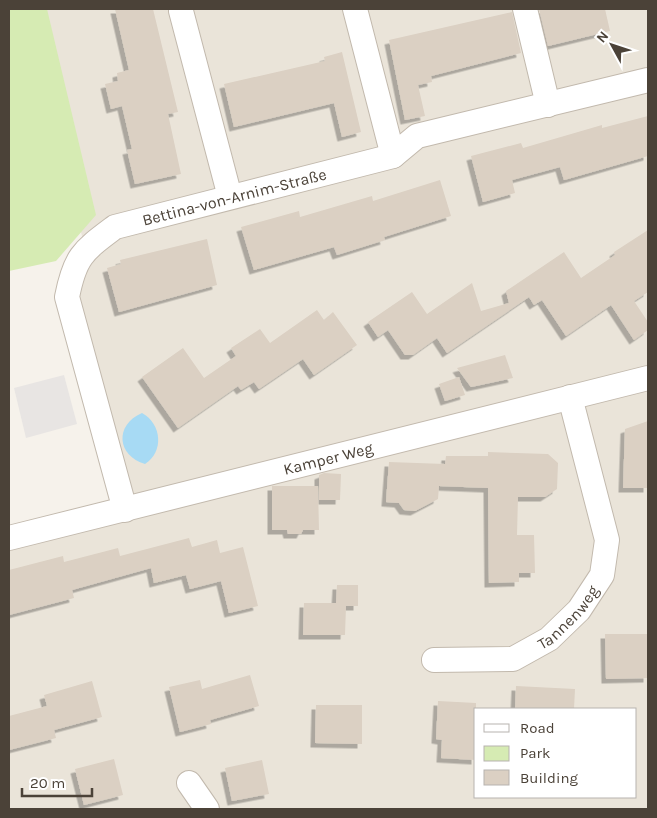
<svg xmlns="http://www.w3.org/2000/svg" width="657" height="818" viewBox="0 0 657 818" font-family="Karla,sans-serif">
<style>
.residential{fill:#eae4d9;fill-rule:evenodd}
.green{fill:#d6ebb3}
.parking{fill:#e8e5e3}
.water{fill:#a7daf4}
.building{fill:#dbd0c3;filter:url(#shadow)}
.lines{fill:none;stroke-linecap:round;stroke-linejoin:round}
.minor-casing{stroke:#c2b9ad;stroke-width:26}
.minor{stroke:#fff;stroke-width:24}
.labels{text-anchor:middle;stroke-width:4;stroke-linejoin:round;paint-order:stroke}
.street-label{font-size:16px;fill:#4b4238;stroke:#fff}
</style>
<defs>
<filter id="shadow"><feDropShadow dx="-4.5" dy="4.5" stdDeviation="0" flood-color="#0004"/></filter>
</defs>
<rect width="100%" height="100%" fill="#f6f2eb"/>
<!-- residential -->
<path class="residential" d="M9,9h639v800h-639v-268l119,-29 -58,-215 16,-45 -47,-186zM476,709h160v88h-160z"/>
<!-- green -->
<polygon class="green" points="9,9 47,9 96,215 56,261 9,271"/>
<!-- parking -->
<polygon class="parking" points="64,375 77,424 26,438 14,388"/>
<!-- water -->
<path class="water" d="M142,413c20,11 22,39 3,51 -28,-8 -31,-39 -3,-51z"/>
<!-- building -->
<g class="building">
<polygon points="115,9 153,9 178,112 168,114 181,174 135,184 127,150 132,149 122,106 111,109 105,84 118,81 117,73 129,70"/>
<polygon points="539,9 605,9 610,31 548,46"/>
<polygon points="512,12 521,53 431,76 432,82 418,85 425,116 405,120 389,40"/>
<polygon points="342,52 361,132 342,137 334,103 234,127 224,84 325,61 324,57"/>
<polygon points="648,116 648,156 564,180 560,167 512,180 515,193 483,202 471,156 521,143 523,148 602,125 602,128"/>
<polygon points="440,180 451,216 384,237 385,240 337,255 334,247 254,270 241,227 299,211 300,217 372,196 373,201"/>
<polygon points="648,230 648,292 634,301 648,322 648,330 634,340 611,305 566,336 542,300 534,305 529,297 447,353 437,338 413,355 405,355 388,330 378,337 368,322 412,292 427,314 472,283 481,311 509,303 506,291 564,252 581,278 615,255 614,252"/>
<polygon points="207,239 217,285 119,312 107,268 121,264 120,260"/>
<polygon points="317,310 324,320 333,312 357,345 314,375 303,359 259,389 254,382 241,390 238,386 178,428 142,377 183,348 204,378 236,356 231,348 260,329 270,343"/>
<polygon points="505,355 513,378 471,387 457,368"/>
<polygon points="459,377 465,395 445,401 439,384"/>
<polygon points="648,421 648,488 623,488 625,429"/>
<polygon points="488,452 548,454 558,463 557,489 545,497 518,497 517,535 534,535 535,573 519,573 519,582 489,583 488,488 439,486 438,499 415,511 404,510 399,503 386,502 389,462 445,464 446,456 488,456"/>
<polygon points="324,473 341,474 340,500 319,500 319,475"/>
<polygon points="272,486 318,486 319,530 303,530 301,534 288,534 287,530 272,530"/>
<polygon points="189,538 192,547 217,540 220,553 243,547 258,606 229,613 221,581 190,589 186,575 154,583 151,568 72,590 74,598 9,615 9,570 63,556 64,562 118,548 120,556"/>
<polygon points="337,585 358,585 358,606 346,606 345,635 303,635 304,603 336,603"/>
<polygon points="605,634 648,634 648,678 606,679"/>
<polygon points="250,675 259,706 210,720 211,724 180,732 169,687 200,680 202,689"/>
<polygon points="92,681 102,717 54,730 56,738 9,750 9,716 47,706 44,695"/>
<polygon points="516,686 575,689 574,709 515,709"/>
<polygon points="438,701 476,703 476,760 441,758 442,740 436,739"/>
<polygon points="316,705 362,705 362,744 315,743"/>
<polygon points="114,759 123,795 84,805 75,769"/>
<polygon points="262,760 269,794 232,801 225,768"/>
</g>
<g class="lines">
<!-- minor casing -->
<g class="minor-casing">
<g id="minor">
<polyline points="355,9 393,156"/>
<polyline points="525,9 548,105"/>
<polyline points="181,11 230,197"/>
<path id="s1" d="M125,510l-58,-213c8,-41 16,-46 48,-70l278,-71 24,-20 231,-56"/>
<path id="s2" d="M9,538l639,-160"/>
<path id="s3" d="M434,660l79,-1 36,-20 30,-29 23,-35 5,-35 -37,-143"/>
<polyline points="189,783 207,809"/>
</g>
</g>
<!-- minor -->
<use href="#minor" class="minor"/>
</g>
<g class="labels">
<!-- street labels -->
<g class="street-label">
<text dy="6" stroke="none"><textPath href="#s1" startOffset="432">Bettina-von-Arnim-Straße</textPath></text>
<text dy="6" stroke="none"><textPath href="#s2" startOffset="329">Kamper Weg</textPath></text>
<text dy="6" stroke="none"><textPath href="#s3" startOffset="149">Tannenweg</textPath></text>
</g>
</g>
<!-- border -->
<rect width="657" height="818" fill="none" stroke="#4b4238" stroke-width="20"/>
<!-- legend -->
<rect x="474" y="708" width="162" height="90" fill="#ffffff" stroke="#b7b3af"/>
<rect x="484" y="724" width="25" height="8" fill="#ffffff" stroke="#b7b3af"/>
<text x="520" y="733" font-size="15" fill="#4b4238">Road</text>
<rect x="484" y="746" width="25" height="15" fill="#d6ebb3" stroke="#b7b3af"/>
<text x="520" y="758" font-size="15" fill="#4b4238">Park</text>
<rect x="484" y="770" width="25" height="15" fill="#dbd0c3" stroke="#b7b3af"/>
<text x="520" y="783" font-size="15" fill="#4b4238">Building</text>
<!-- north arrow -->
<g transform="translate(612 45) rotate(310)" stroke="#ffffff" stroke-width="4" paint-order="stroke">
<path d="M0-4L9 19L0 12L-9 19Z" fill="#4b4238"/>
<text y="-8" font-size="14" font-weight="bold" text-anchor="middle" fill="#4b4238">N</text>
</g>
<!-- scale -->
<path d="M22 788v8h70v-8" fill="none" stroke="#4b4238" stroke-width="2.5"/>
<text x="30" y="788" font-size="15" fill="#4b4238" stroke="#ffffff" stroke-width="4" paint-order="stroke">20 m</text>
</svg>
